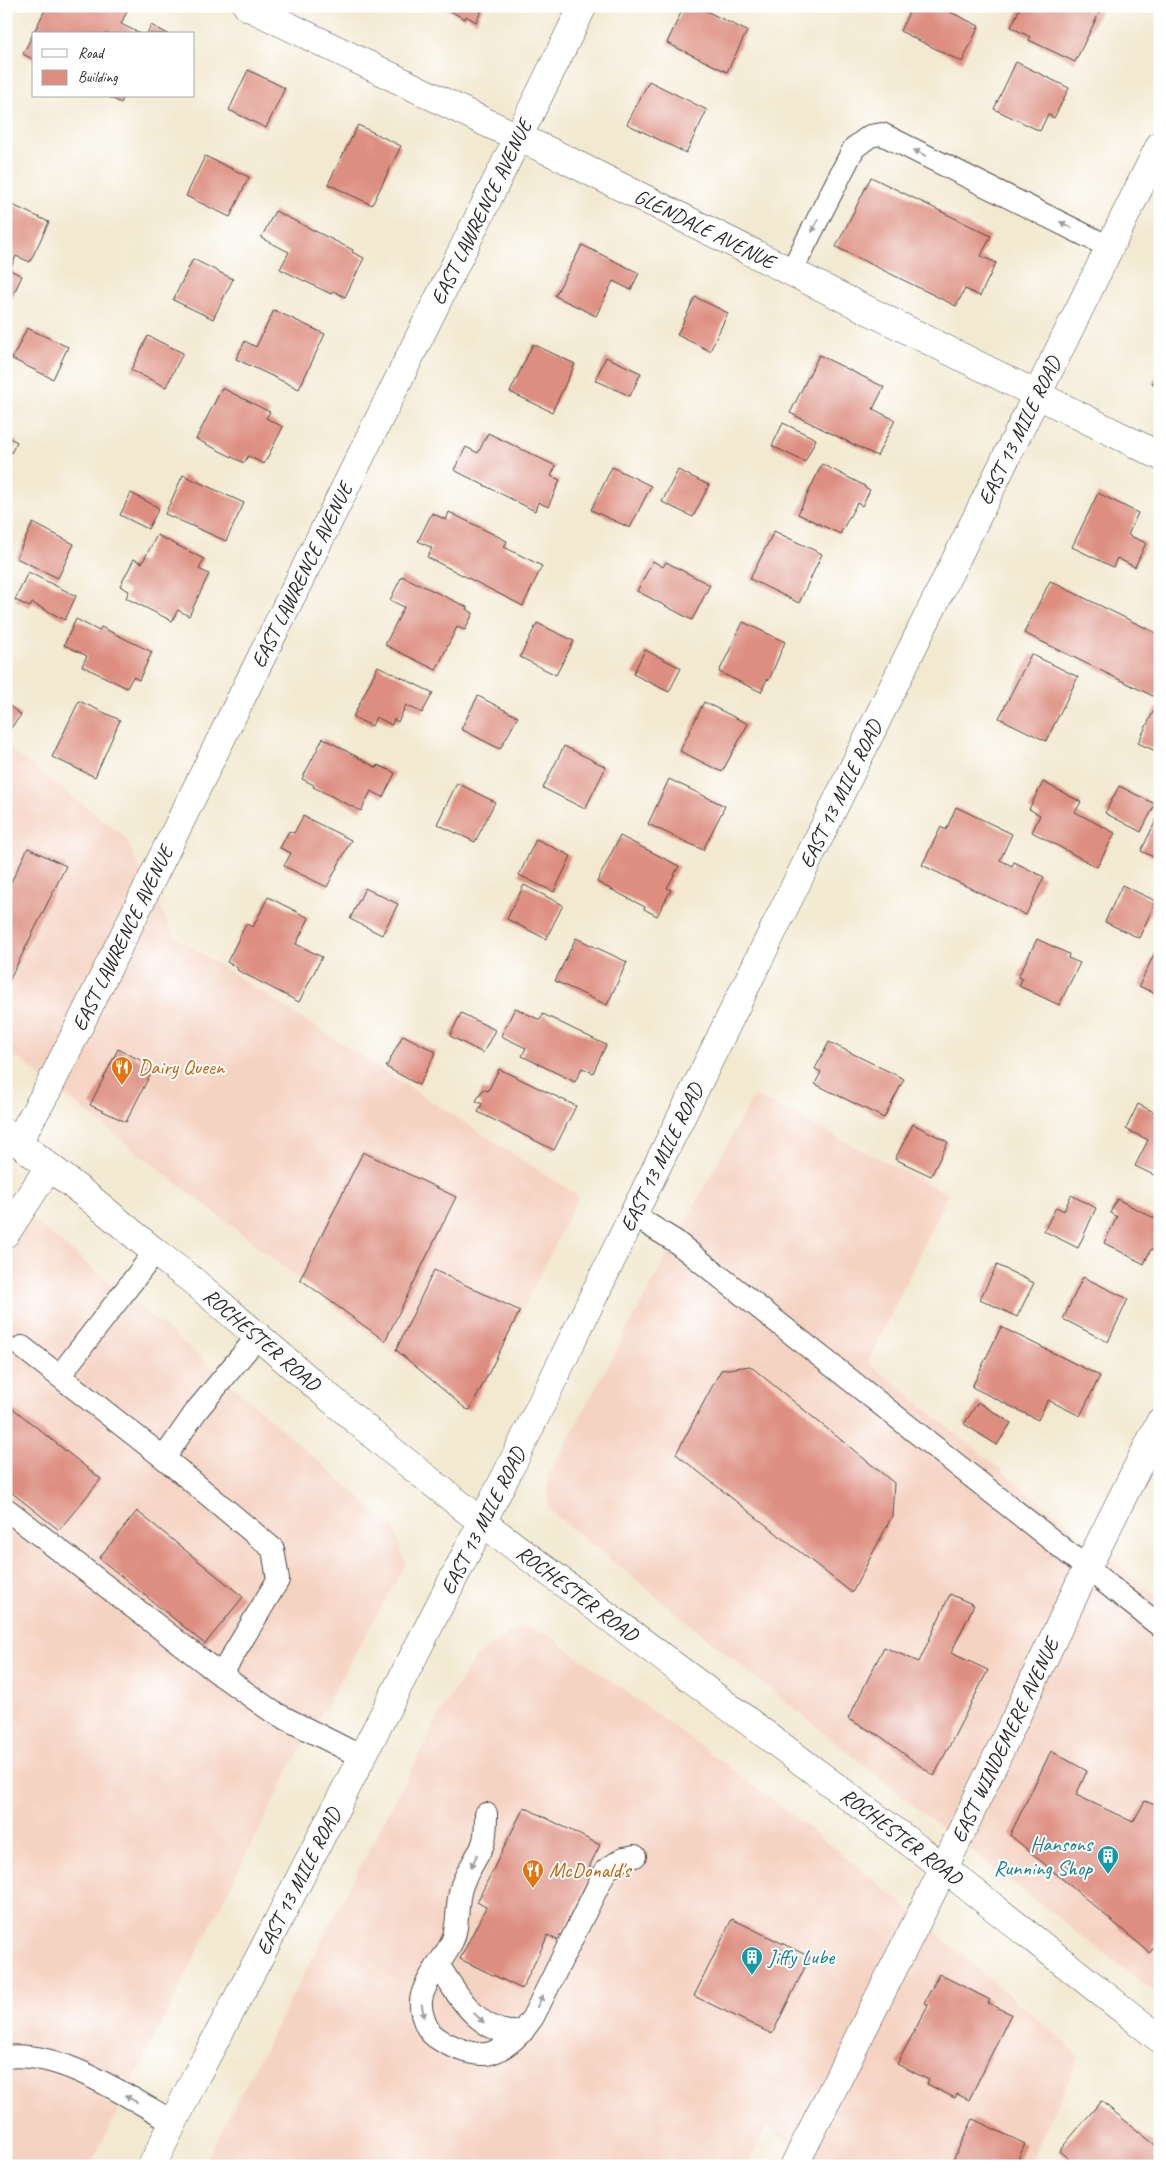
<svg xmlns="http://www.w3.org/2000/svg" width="1166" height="2172" viewBox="0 0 1166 2172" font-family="Caveat,sans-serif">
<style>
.built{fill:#f5d3c2}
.building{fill:#dd8e80}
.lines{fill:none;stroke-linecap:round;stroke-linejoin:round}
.lane-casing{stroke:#494844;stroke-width:24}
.street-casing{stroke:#494844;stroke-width:29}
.secondary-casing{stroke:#494844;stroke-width:29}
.lane{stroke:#fff;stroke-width:22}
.street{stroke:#fff;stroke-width:28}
.secondary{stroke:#fff;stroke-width:28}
.oneway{fill:#a0a0a0}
.labels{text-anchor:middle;stroke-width:4;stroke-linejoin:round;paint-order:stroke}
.street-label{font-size:21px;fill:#2b2b2b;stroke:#fff}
.food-label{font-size:21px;fill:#c56008;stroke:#fff;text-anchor:start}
.culture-label{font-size:21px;fill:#0d838f;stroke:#fff;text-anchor:end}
</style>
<rect width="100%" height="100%" fill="#fff"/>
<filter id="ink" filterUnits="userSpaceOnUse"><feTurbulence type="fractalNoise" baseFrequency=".02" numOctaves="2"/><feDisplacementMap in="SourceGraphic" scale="10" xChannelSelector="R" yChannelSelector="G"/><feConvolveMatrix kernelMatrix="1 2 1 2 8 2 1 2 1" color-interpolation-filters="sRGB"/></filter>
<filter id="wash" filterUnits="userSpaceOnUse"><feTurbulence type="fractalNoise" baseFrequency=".0096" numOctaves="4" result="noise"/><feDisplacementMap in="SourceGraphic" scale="20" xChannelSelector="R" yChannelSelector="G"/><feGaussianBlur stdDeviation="1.12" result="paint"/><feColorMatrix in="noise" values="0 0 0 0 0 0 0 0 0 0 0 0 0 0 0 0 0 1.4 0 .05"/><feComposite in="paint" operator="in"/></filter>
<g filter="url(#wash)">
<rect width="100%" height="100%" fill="#f3e9d1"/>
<!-- built -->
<g class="built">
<polygon points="6,746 124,836 174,936 579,1196 473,1410 466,1410 6,1049"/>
<polygon points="754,1095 948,1194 868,1362 1160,1599 1160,1997 924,1814 548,1509 548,1476"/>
<polygon points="6,1198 197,1354 394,1528 406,1564 288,1772 90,2166 6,2166"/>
<polygon points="520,1626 548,1635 739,1774 872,1878 1080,2056 1028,2166 816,2166 767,2126 747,2166 203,2166 444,1707 478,1654"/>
</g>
<g id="blocks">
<!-- building -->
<g class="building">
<polygon points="47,6 86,6 91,9 92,6 122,6 128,9 121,24 141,34 34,34 34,60 23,54"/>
<polygon points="434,6 484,6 476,22 466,16 465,19 441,6 440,9"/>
<polygon points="684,6 696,6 747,31 727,72 667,43"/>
<polygon points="912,6 938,6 979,26 962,62 900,31"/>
<polygon points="1021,6 1095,6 1101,9 1075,62 1029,40 1030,37 1011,27"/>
<polygon points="151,25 168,34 147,34"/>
<polygon points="1016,62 1069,88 1054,118 1048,114 1040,131 994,109"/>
<polygon points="248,70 285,88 266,128 229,110"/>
<polygon points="649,81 707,110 686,153 627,124"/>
<polygon points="107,96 124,96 121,103"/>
<polygon points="358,125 401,146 372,205 328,184"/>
<polygon points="205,156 249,177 230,217 186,196"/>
<polygon points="871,177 991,236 981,256 996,263 980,296 965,289 956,306 836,247"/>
<polygon points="6,202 49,222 30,262 16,256 10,270 22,276 8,306"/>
<polygon points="275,211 353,250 352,252 364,258 345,297 333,291 331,294 280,269 289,252 261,238"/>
<polygon points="582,245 639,273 631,290 613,281 596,316 555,296"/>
<polygon points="193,259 233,279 213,319 173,300"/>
<polygon points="695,297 728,313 710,351 677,335"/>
<polygon points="274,310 325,334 299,389 236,359 245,341 256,347"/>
<polygon points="27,328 68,347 53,379 12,359"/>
<polygon points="148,336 183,353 166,387 131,370"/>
<polygon points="533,344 575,364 552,412 510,392"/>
<polygon points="819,355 884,387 873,409 895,420 877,456 790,413"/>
<polygon points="606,357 641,373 630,396 595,380"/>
<polygon points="1160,368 1160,387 1152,383"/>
<polygon points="222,388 270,412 266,418 283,427 264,464 248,456 244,463 196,439"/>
<polygon points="783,423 816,439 805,462 772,446"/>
<polygon points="488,433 556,466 551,476 560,480 548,507 538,502 535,511 454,470 466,447 478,453"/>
<polygon points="6,436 17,442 6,462"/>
<polygon points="822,464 865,486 864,487 870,490 862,506 857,503 840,534 798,514"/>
<polygon points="612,467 651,486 630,528 591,510"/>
<polygon points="678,470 709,485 693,517 662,502"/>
<polygon points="183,475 244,503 226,541 165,514"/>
<polygon points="131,493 159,508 148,529 120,515"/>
<polygon points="1098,493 1138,513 1128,535 1146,543 1135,567 1117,558 1113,567 1072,547"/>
<polygon points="449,512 507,541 504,547 542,566 523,606 427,557 432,548 418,541 432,513 446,520"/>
<polygon points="33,523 74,544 58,578 16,558"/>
<polygon points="774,531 822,554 799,603 750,579"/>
<polygon points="157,535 204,559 199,569 209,574 189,616 178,610 172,621 126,598 129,591 120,586 134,559 142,563"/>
<polygon points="653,561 663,567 666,562 710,585 692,620 637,591"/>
<polygon points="28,572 76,596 65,620 32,603 30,607 15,600"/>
<polygon points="402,576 467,607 466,609 473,613 465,630 457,627 436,670 385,645 404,607 390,600"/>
<polygon points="1050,581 1160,635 1160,688 1155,697 1024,633"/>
<polygon points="76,619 99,631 101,627 152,652 139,680 133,677 127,688 82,666 87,656 64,645"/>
<polygon points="743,622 785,642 769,680 767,679 761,692 719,672"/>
<polygon points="537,623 574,641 556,675 520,657"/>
<polygon points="645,650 681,668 669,692 633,674"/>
<polygon points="1031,654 1078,677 1046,741 999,718"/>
<polygon points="378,666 433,693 422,713 406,705 398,722 394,719 392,725 376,717 372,726 353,717"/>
<polygon points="478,696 518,717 500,749 461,729"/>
<polygon points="79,701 120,720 95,777 52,757"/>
<polygon points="704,702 748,724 722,772 680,751"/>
<polygon points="6,703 21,715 6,734"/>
<polygon points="1155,708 1160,710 1160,753 1138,743"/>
<polygon points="323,738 377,768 378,765 395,773 383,797 371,791 361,811 313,787 314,785 302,779"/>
<polygon points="564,746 606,767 585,809 543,788"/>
<polygon points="669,779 725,806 703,850 648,824"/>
<polygon points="1043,782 1081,802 1075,812 1115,833 1097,867 1032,832 1040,815 1029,809"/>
<polygon points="457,783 495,802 475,842 437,824"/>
<polygon points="1119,786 1155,804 1141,832 1105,813"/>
<polygon points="956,807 1012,834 1000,860 1012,866 1014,862 1044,877 1026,915 922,865 941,827 946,830"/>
<polygon points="1160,812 1160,860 1141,851"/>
<polygon points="303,816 351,840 327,887 284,866 291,853 280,848 289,831 294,833"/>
<polygon points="620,836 679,866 667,888 671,890 657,916 644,909 645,907 597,882"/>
<polygon points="536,839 571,856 554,892 519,875"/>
<polygon points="28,848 66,866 6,987 6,892"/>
<polygon points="524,885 563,905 546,939 507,919"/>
<polygon points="1122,885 1156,901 1139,938 1105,922"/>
<polygon points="365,888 398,904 382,935 350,919"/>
<polygon points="268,897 309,918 296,944 322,957 299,1002 237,970 238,968 227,962 246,924 253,927"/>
<polygon points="576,938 627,962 607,1005 555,981"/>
<polygon points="1037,939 1069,954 1068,958 1080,963 1059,1005 1019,986 1022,979 1018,977"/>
<polygon points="1158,946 1160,947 1160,996 1139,986"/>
<polygon points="515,1008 540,1020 543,1014 606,1045 593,1073 582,1068 575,1082 522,1056 526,1048 501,1036"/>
<polygon points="461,1013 495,1030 483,1053 450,1036"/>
<polygon points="403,1035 436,1052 419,1085 386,1067"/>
<polygon points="829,1042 904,1079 884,1118 815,1084 821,1072 815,1069"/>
<polygon points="118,1049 154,1067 126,1122 90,1105"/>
<polygon points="499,1069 576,1106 554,1150 478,1112 482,1104 476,1101 483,1089 488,1091"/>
<polygon points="1138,1104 1160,1115 1160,1178 1135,1166 1148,1140 1126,1129"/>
<polygon points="913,1124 948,1142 931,1176 895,1159"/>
<polygon points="363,1152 456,1197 385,1341 300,1279"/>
<polygon points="1071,1195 1096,1208 1078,1248 1044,1231 1056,1207 1064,1211"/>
<polygon points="1117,1199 1160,1221 1160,1254 1151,1249 1144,1264 1104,1243 1117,1217 1110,1213"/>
<polygon points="997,1265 1034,1283 1017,1317 980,1299"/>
<polygon points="434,1270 520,1311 470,1410 466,1409 396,1350"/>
<polygon points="1083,1277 1128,1299 1108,1342 1063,1319"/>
<polygon points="1001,1327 1100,1376 1080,1416 1048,1400 1038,1420 972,1387"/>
<polygon points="750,1366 894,1483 892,1516 852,1593 676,1454 721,1370"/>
<polygon points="978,1402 1011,1423 997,1445 964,1424"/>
<polygon points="6,1403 101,1479 59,1530 6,1488"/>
<polygon points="137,1511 243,1597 205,1644 99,1558"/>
<polygon points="950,1594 974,1605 951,1653 988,1670 934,1776 880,1736 848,1719 884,1647 919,1662"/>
<polygon points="1051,1751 1087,1771 1076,1795 1133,1822 1145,1801 1160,1807 1160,1933 1150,1953 1010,1835"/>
<polygon points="524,1807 600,1845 590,1865 590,1876 558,1941 548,1935 522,1989 460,1959 486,1907 477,1902"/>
<polygon points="732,1919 810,1957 772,2034 694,1996"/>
<polygon points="939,1974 990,2000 988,2003 1011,2014 969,2100 957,2094 955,2098 927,2084 929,2080 897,2064 928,2005 924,2003"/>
<polygon points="1101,2101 1160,2149 1160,2166 1077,2166 1059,2151"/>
<polygon points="973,2119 1025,2144 1015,2166 950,2166"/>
</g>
</g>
</g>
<g filter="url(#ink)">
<use href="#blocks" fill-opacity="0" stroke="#494844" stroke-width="1"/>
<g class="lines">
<!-- lane casing -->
<g class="lane-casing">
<g id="lane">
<polyline points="791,272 854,148 870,136 882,134 1109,247"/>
<polyline points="633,1215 675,1241 1160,1626"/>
<polyline points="22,1347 164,1458 197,1410 258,1336"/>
<polyline points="60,1375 155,1252"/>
<polyline points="164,1458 273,1549 278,1580 221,1675"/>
<polyline points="6,1509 221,1675 273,1712 362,1757"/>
<path d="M486,1814c0,10 0,22 -3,30 -6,14 -16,27 -21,41 -7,19 -2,41 -11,59 -8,16 -29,40 -30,57 -1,10 4,25 10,32 11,11 45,25 60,20 18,-6 31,-20 42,-36l73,-147 18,-12 11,-2"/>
<path d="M439,1966c18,29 44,74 84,65"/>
<path d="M6,2057c55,-7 121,40 168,65"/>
</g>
</g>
<!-- street casing -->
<g class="street-casing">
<g id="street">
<path id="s1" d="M247,6l238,116 68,31 607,303"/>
<path id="s2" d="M18,1142l30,-53 535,-1083"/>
<polyline points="6,1233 49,1167"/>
<path id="s3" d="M794,2166l150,-298 143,-300 73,-146"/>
</g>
</g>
<!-- secondary casing -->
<g class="secondary-casing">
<g id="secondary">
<path id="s4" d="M6,1133l85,66 64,53 37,28 199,170 91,72 462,346 216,171"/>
<path id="s5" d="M152,2166l43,-88 64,-120 256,-500 118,-243 527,-1070"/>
</g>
</g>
<!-- lane -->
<use href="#lane" class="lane"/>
<!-- street -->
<use href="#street" class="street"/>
<!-- secondary -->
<use href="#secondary" class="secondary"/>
</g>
<!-- one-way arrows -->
<defs><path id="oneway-solid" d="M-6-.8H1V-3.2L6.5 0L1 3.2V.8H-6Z" transform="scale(1.25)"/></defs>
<g class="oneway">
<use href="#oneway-solid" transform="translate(920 153) rotate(-154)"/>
<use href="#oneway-solid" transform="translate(1066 225) rotate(-153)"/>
<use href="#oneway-solid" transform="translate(815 226) rotate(117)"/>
<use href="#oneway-solid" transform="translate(474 1861) rotate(117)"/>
<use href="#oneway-solid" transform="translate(540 2001) rotate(-63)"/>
<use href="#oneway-solid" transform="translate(423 2011) rotate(79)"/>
<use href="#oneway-solid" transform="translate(479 2018) rotate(43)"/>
<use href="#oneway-solid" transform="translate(131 2099) rotate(-152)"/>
</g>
</g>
<!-- icons -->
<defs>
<g id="restaurant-pin" transform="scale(1.125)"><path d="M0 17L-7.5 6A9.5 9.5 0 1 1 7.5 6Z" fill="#e8710a" stroke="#fff"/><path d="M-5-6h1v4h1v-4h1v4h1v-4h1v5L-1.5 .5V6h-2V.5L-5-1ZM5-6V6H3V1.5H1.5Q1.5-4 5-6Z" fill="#fff"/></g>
<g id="building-pin" transform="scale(1.125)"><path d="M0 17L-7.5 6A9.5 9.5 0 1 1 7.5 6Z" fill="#0f9aa8" stroke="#fff"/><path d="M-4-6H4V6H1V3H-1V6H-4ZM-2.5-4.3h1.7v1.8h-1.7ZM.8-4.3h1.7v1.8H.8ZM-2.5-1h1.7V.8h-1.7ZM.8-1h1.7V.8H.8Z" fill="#fff"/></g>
</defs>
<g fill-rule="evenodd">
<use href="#restaurant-pin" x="122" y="1067"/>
<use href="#building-pin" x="1108" y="1856"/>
<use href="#restaurant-pin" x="533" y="1870"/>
<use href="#building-pin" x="752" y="1957"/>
</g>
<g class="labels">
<!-- street labels -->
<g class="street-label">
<text dy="7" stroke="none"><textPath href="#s2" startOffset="1039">EAST LAWRENCE AVENUE</textPath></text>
<text dy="7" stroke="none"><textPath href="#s1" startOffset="509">GLENDALE AVENUE</textPath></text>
<text dy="7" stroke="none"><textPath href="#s5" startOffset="1940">EAST 13 MILE ROAD</textPath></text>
<text dy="7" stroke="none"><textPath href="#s2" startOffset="634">EAST LAWRENCE AVENUE</textPath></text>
<text dy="7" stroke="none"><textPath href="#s5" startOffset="1535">EAST 13 MILE ROAD</textPath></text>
<text dy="7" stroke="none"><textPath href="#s2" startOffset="229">EAST LAWRENCE AVENUE</textPath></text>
<text dy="7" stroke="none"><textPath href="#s5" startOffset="1130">EAST 13 MILE ROAD</textPath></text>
<text dy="7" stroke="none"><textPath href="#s4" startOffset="329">ROCHESTER ROAD</textPath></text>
<text dy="7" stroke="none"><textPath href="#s5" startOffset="725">EAST 13 MILE ROAD</textPath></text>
<text dy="7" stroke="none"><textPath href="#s4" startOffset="734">ROCHESTER ROAD</textPath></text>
<text dy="7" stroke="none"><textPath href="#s3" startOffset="475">EAST WINDEMERE AVENUE</textPath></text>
<text dy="7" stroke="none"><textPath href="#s4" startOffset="1139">ROCHESTER ROAD</textPath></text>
<text dy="7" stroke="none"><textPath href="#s5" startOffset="320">EAST 13 MILE ROAD</textPath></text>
</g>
<!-- food labels -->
<g class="food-label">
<text x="138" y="1074">Dairy Queen</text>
<text x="549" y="1877">McDonald's</text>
</g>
<!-- culture labels -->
<g class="culture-label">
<text x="1092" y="1851">Hansons<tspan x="1092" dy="24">Running Shop</tspan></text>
<text x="768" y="1964" text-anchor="start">Jiffy Lube</text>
</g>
</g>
<!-- margin -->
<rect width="1166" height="2172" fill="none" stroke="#fff" stroke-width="25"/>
<!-- legend -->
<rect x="32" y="32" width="162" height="65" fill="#ffffff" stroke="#aaaaaa"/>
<rect x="42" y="49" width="25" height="8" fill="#ffffff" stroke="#aaaaaa"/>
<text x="78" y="58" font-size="15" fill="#2b2b2b">Road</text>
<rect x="42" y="70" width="25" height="15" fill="#dd8e80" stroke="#aaaaaa"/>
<text x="78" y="82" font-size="15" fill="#2b2b2b">Building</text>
</svg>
